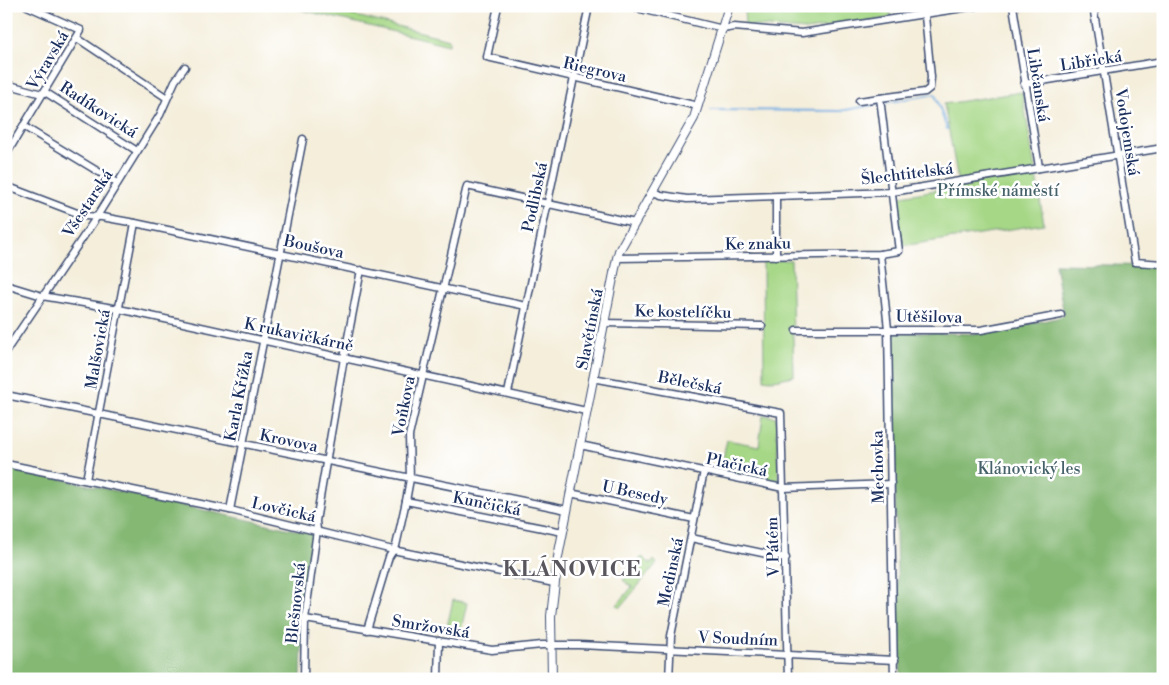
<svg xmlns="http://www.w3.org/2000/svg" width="1169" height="685" viewBox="0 0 1169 685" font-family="'Libre Bodoni',serif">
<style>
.green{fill:#a6d786;stroke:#608372}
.forest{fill:#84b873;stroke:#507468}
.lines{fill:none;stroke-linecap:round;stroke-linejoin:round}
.stream{stroke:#72ace3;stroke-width:2}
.minor-casing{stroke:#3c4c71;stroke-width:9}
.tertiary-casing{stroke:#3c4c71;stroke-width:10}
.minor{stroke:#fff;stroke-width:6}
.tertiary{stroke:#fff;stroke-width:8}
.labels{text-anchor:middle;stroke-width:5;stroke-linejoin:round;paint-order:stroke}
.street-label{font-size:16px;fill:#1b2f5e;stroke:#fff}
.park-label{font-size:16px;fill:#45616a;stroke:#fff}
.district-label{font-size:21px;font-weight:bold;letter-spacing:1px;fill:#59565d;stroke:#fff}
</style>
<rect width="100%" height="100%" fill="#fff"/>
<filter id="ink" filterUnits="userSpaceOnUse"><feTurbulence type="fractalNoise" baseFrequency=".02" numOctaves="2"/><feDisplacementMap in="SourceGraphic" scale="10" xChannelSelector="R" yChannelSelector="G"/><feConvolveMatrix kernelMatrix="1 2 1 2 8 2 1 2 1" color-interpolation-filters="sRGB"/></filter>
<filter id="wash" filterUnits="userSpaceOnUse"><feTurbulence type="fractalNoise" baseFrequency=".0096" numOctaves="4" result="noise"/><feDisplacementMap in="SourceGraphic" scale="20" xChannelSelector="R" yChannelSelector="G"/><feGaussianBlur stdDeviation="1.12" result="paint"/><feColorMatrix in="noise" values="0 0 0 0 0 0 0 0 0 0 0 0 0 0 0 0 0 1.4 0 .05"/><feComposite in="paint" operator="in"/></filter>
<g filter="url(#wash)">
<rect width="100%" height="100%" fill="#f4eedb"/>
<!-- green -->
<g class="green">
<polygon points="285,6 316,6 449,39 449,45"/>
<polygon points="758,6 889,6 891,18 806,30 745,25 744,9"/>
<polygon points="1022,92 1044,224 902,246 896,197 959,186 944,104"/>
<path d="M791,260l3,116c-12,1 -17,6 -30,3l-1,-118z"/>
<polygon points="763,415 776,417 779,481 777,483 720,471 727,440 759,446"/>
<polygon points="642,557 651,564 654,560 657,563 620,608 617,605 632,587 623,580"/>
<polygon points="453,600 467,603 461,630 447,627"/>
</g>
<!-- forest -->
<g class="forest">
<polygon points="1055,264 1163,266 1163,679 901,679 898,612 891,332 980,334 1057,318 1064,315"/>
<polygon points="6,467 313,534 303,616 301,679 6,679"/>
</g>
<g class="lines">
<!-- stream -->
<polyline class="stream" points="711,110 840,111 935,94 947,129"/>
</g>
</g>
<g filter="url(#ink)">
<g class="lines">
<!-- minor casing -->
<g class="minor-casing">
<g id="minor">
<polyline points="498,6 487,57 698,106"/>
<polyline points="628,6 723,29 734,27 802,33 976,6"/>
<polyline points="1013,6 1039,167"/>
<polyline points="1093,6 1135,262 1163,264"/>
<polyline points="77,38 167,98"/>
<polyline points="6,84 42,94"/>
<polyline points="1024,84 1163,61"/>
<polyline points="45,92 137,151"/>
<polyline points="859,101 880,98"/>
<polyline points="23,126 117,183"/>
<polyline points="6,155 81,30 27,6"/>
<polyline points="6,186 85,216 102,217 135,223 526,306"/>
<polyline points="653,192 661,195 687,199 892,192 1163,148"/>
<polyline points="776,197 776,256"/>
<polyline points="880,254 888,329 894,679"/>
<polyline points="617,258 880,254 899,251 880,98 925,92 930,88 931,77 924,6"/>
<polyline points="6,285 42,296 119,309 586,411"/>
<polyline points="604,323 762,326"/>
<polyline points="796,330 981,330 1061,315"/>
<polyline points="6,351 96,218 160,115 175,81 185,67"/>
<polyline points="593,378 781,413 788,679"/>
<polyline points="508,393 589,6"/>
<polyline points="6,395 567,510"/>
<polyline points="580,445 783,488 891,484"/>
<polyline points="6,464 230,510 393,550 554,583"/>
<polyline points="86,480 135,223"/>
<polyline points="570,493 694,519"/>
<polyline points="406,501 563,532"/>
<polyline points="230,510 303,139"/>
<polyline points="691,538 786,558"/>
<polyline points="305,619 492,650 542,645 579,645 895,660"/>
<polyline points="367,630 389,557 396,546 406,501 410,479 409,436 467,186 635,223"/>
<polyline points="304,679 305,619 317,530 316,521 344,358 361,270"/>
<polyline points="438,679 439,641"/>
<polyline points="669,679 671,636 704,471"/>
</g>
</g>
<!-- tertiary casing -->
<g class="tertiary-casing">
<polyline id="tertiary" points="552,679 551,616 558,557 617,258 619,251 694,118 729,6"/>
</g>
<!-- minor -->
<use href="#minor" class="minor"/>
<!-- tertiary -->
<use href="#tertiary" class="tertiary"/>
</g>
</g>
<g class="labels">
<!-- street labels -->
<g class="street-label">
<text transform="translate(47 60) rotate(-59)" y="6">Výravská</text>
<text transform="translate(1091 60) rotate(-9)" y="6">Libřická</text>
<text transform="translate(595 69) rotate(13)" y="6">Riegrova</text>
<text transform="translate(1039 85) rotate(81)" y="6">Libčanská</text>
<text transform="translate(99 109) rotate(33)" y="6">Radíkovická</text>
<text transform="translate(1128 132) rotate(81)" y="6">Vodojemská</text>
<text transform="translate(907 173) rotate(-7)" y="6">Šlechtitelská</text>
<text transform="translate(534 197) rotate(-78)" y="6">Podlibská</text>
<text transform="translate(87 203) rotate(-57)" y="6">Všestarská</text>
<text transform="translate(758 243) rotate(-1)" y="6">Ke znaku</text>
<text transform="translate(314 246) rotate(12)" y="6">Boušova</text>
<text transform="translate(683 311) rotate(1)" y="6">Ke kostelíčku</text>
<text transform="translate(929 316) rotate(1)" y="6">Utěšilova</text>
<text transform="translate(589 329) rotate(-79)" y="6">Slavětínská</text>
<text transform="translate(299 334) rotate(12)" y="6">K rukavičkárně</text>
<text transform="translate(97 349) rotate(-80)" y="6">Malšovická</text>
<text transform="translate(690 382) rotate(11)" y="6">Bělečská</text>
<text transform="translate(238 396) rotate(-79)" y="6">Karla Křížka</text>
<text transform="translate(403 406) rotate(-79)" y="6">Voňkova</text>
<text transform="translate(289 440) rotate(12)" y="6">Krovova</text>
<text transform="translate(737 464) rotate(12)" y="6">Plačická</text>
<text transform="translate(877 467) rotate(-91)" y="6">Mechovka</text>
<text transform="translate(635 492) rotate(12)" y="6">U Besedy</text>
<text transform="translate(487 503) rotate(11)" y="6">Kunčická</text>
<text transform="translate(284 509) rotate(13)" y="6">Lovčická</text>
<text transform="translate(772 547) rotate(-92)" y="6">V Pátém</text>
<text transform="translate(670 572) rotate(-78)" y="6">Medinská</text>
<text transform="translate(295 603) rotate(-84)" y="6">Blešnovská</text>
<text transform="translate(431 626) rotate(9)" y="6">Smržovská</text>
<text transform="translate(738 638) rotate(2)" y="6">V Soudním</text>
</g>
<!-- park labels -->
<g class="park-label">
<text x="998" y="196">Přímské náměstí</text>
<text x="1029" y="474">Klánovický les</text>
</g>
<!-- district labels -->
<g class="district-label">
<text x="572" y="576">KLÁNOVICE</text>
</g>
</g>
<!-- margin -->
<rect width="1169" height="685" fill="none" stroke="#fff" stroke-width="25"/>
</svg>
